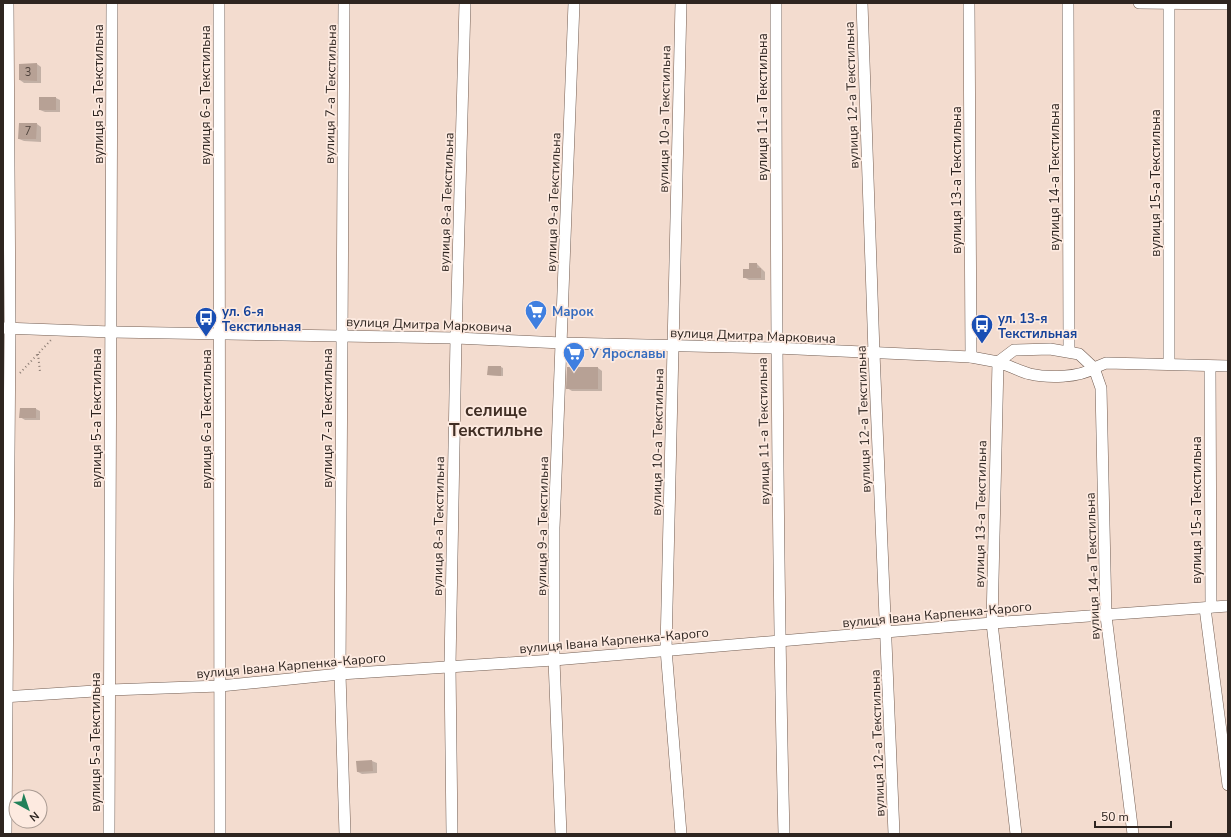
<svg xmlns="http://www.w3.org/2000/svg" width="1231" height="837" viewBox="0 0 1231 837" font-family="'Nunito Sans',sans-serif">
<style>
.shadow{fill:#0003}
.building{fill:#b7a195}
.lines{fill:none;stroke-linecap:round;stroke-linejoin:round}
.minor-casing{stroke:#735e53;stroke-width:12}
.path{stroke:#8a7b72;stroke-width:2;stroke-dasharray:1 3;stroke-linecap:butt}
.minor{stroke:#fff;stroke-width:11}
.labels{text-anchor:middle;stroke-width:3.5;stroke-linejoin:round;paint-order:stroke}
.number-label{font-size:11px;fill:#50443d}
.street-label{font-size:13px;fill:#2e2520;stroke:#fdeae0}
.transit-label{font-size:13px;font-weight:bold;fill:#164399;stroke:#fdeae0;text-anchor:start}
.shop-label{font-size:13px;font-weight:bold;fill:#366cbe;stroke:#fdeae0;text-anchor:start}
.district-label{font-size:17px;font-weight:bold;fill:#412f25;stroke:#fdeae0}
</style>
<rect width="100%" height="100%" fill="#f3dccf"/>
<!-- shadow -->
<g class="shadow">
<polygon points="37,64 41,67 41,83 24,83 20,80"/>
<polygon points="56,98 60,100 60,112 45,112 40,110"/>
<polygon points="37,124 41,127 41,142 24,141 19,139"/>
<polygon points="757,264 765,272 765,280 749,280 744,277"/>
<polygon points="501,367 503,368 503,376 488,375"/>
<polygon points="598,368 602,371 602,391 572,391 567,388"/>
<polygon points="36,409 40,411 40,420 25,420 20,417"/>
<polygon points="372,761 377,763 377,773 362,774 358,772 357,762"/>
</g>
<!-- building -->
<g class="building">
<polygon points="37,63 37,81 19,80 19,64"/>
<rect x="39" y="97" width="17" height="13"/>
<polygon points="19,123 37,123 36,139 18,139"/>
<polygon points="749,263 757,263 757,268 761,268 761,278 743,278 743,269 749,269"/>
<polygon points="488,366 501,366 501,376 487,375"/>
<polygon points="567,367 598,367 598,389 566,389"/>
<polygon points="20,408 36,408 36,418 19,418"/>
<polygon points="372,760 373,771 357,772 356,761"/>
</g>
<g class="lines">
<!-- minor casing -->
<g class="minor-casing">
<g id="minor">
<polyline points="219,3 220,834"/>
<polyline points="344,3 340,674 345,834"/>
<path d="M776,3c0,277 1,554 8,831"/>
<polyline points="862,3 874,353 894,834"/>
<polyline points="969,3 971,357"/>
<polyline points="1068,3 1069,351"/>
<polyline points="1139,3 1228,4"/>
<polyline points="1169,3 1169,363"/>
<polyline points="3,328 111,332 456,338 562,343 776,348 971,357 998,362 1014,350 1050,349 1079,354 1094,368 1106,363 1228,366"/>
<polyline points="1210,366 1211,607"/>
<polyline points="1205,608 1228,785"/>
<polyline points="3,697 110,690 220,686 340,674 554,660 992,623 1228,606"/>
<polyline points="6,834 10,329 8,3"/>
<polyline points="109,834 112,3"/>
<polyline points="452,834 450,666 456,338 465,3"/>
<polyline points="561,834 554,660 554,528 574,3"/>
<polyline points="681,834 666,649 681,3"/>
<path d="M1016,834l-24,-211 6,-261c10,3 21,9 32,12 17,4 49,4 64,-6l7,20 5,228 27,218"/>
</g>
</g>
<!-- path -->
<g class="path">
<polyline points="38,354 40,372"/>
<polyline points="20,373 51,340"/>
</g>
<!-- minor -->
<use href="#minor" class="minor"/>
</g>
<!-- icons -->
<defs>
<g id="supermarket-pin" transform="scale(1.15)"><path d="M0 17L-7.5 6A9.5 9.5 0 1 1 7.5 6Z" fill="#3f7fe0" stroke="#fdeae0"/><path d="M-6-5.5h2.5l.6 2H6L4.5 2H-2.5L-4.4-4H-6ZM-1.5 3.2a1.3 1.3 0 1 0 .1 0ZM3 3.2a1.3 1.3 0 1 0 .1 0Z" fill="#fff"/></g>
<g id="bus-pin" transform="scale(1.15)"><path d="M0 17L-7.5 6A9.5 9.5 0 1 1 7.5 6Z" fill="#1a4fb4" stroke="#fdeae0"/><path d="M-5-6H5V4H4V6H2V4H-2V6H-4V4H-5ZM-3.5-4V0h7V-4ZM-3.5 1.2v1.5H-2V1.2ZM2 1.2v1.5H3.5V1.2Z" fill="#fff"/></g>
</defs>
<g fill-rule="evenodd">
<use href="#supermarket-pin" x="536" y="311"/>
<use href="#bus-pin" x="206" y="318"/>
<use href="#bus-pin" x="982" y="325"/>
<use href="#supermarket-pin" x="574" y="353"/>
</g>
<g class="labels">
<!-- number labels -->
<g class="number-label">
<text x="28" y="76">3</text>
<text x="28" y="135">7</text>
</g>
<!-- street labels -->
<g class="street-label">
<text transform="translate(98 94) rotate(-90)" y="5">вулиця 5-а Текстильна</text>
<text transform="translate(330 94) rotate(-89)" y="5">вулиця 7-а Текстильна</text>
<text transform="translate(205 95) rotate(-90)" y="5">вулиця 6-а Текстильна</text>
<text transform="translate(851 95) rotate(-92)" y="5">вулиця 12-а Текстильна</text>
<text transform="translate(762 107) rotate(-90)" y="5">вулиця 11-а Текстильна</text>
<text transform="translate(664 119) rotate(-89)" y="5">вулиця 10-а Текстильна</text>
<text transform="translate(1054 177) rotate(-90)" y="5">вулиця 14-а Текстильна</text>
<text transform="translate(956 180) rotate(-90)" y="5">вулиця 13-а Текстильна</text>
<text transform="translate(1155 183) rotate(-90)" y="5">вулиця 15-а Текстильна</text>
<text transform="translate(446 202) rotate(-88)" y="5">вулиця 8-а Текстильна</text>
<text transform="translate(553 202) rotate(-88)" y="5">вулиця 9-а Текстильна</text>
<text transform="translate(429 324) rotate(2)" y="5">вулиця Дмитра Марковича</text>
<text transform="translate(753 335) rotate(2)" y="5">вулиця Дмитра Марковича</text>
<text transform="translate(96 418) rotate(-90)" y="5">вулиця 5-а Текстильна</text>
<text transform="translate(327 418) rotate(-90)" y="5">вулиця 7-а Текстильна</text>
<text transform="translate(206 419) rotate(-90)" y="5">вулиця 6-а Текстильна</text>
<text transform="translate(863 419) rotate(-92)" y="5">вулиця 12-а Текстильна</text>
<text transform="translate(763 431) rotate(-91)" y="5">вулиця 11-а Текстильна</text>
<text transform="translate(657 442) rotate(-89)" y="5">вулиця 10-а Текстильна</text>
<text transform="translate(1196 510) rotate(-90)" y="5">вулиця 15-а Текстильна</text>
<text transform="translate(980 514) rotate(-89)" y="5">вулиця 13-а Текстильна</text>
<text transform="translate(438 526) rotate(-89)" y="5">вулиця 8-а Текстильна</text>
<text transform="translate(542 526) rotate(-89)" y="5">вулиця 9-а Текстильна</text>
<text transform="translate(1092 566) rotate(-92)" y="5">вулиця 14-а Текстильна</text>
<text transform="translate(937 614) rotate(-5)" y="5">вулиця Івана Карпенка-Карого</text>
<text transform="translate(614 640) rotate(-5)" y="5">вулиця Івана Карпенка-Карого</text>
<text transform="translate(291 665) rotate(-5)" y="5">вулиця Івана Карпенка-Карого</text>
<text transform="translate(95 742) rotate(-90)" y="5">вулиця 5-а Текстильна</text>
<text transform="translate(877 743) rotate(-92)" y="5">вулиця 12-а Текстильна</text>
</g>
<!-- transit labels -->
<g class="transit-label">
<text x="222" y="316">ул. 6-я<tspan x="222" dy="15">Текстильная</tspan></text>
<text x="998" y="323">ул. 13-я<tspan x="998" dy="15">Текстильная</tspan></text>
</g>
<!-- shop labels -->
<g class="shop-label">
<text x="552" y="316">Марок</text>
<text x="590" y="358">У Ярославы</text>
</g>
<!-- district labels -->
<g class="district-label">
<text x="496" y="416">селище<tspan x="496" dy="20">Текстильне</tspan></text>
</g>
</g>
<!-- border -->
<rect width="1231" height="837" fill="none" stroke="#2e2520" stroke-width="8"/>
<!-- north arrow -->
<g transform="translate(28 809) rotate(140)"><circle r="19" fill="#fdeae0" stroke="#aa9b93"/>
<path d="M0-3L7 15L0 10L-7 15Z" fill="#218159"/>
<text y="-6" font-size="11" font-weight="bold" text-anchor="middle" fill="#2e2520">N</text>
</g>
<!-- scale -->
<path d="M1095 821v6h76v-6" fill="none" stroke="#2e2520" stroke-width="2"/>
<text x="1101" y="821" font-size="12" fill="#2e2520" stroke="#fdeae0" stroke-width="3" paint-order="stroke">50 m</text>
</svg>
